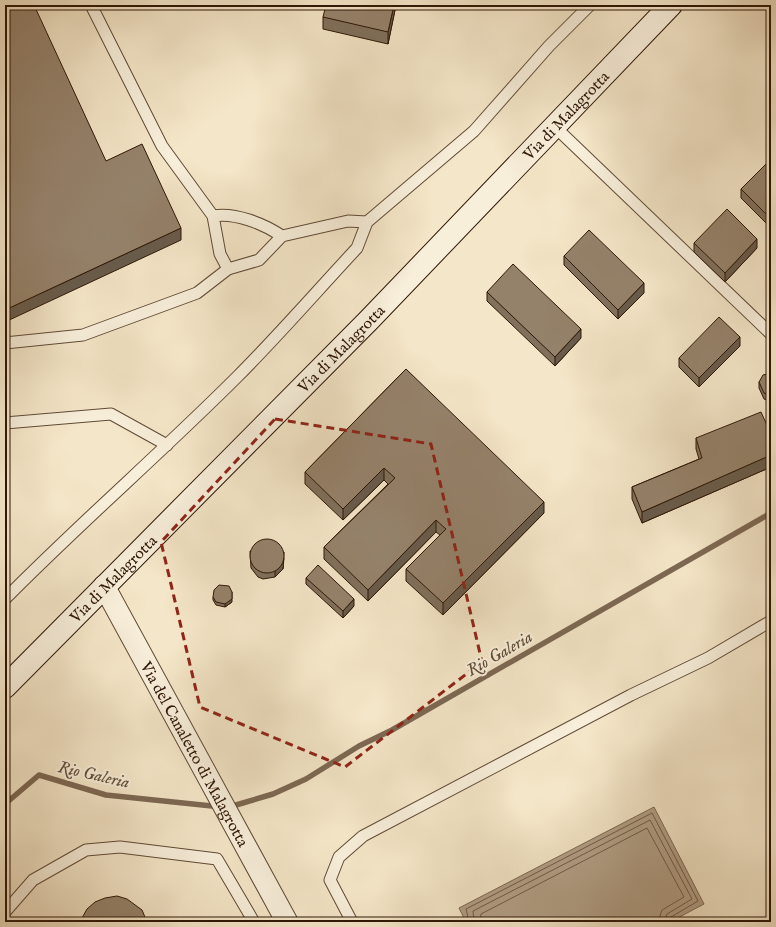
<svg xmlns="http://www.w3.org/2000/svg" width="776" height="927" viewBox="0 0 776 927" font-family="'IM FELL English',serif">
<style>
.water{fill:#b19f86;stroke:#7d6853}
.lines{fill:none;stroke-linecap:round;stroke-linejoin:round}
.shore{stroke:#705a46;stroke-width:1}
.stream{stroke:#7d6853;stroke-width:5.5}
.lane-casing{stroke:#604a36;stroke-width:13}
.street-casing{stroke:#604a36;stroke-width:23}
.secondary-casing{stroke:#2e1606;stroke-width:24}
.lane{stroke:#f8efdb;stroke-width:11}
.street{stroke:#f8efdb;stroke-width:21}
.secondary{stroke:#f8efdb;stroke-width:22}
.wall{fill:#80705c;stroke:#2e1606}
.shaded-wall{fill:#685b4b;stroke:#2e1606}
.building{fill:#95826b;stroke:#2e1606}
.marked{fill:none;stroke:#8f2418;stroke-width:3;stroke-dasharray:8 5;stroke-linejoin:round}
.labels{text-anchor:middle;stroke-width:4;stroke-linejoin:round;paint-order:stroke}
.street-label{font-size:16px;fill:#2e1606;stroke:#f8efdb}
.water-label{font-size:17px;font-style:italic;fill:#624d39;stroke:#f8efdb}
</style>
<rect width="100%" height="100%" fill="#f4e6c8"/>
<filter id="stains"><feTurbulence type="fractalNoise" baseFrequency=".005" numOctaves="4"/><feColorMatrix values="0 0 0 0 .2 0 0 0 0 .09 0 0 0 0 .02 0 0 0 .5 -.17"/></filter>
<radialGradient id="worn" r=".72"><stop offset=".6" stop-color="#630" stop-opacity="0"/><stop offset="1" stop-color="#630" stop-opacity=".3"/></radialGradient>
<!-- water -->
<polygon class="water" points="654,807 704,904 670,922 466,922 459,908"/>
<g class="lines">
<!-- shore -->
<g class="shore">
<polyline points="469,922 466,909 652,813 698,901 671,917 669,922"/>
<polyline points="474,922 473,911 650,820 692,899 667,914 664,922"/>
<polyline points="480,922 481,914 647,828 684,897 662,910 658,922"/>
</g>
<!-- stream -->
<g class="stream">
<polyline points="5,804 39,775 106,795 212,806"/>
<polyline points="236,805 273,794 306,779 359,746 392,730 771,513"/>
</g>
<!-- lane casing -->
<g class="lane-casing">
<g id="lane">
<polyline points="91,5 162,146 213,216 220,254 228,269"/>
<polyline points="554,126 771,334"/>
<path d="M213,216c22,-4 51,8 69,20"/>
<polyline points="5,343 83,335 197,293 228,269 259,260 282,236 348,221 367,222"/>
<polyline points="5,423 111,414 167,445"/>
<path d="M5,599c75,-76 156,-146 232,-222 41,-41 80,-86 120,-129l10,-26 107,-91 75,-85 41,-41"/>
<polyline points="5,912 33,880 86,850 120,847 217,859 254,922"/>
<polyline points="352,922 330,880 339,857 363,836 631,695 708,658 771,621"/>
</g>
</g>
<!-- street casing -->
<g class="street-casing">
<g id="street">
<path id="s1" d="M104,586l183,336"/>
</g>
</g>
<!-- secondary casing -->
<g class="secondary-casing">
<g id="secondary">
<path id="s2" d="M5,687l364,-367 302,-315"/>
</g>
</g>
<!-- lane -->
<use href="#lane" class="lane"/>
<!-- street -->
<use href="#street" class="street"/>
<!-- secondary -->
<use href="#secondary" class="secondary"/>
</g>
<!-- wall -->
<g class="wall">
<polygon points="396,5 388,44 323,29 323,17"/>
<polygon points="771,169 771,228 741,198 741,189"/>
<polygon points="694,243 757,248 725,282 694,252"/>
<polygon points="564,256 644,293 618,319 564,265"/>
<polygon points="487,292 581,338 555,366 487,301"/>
<polygon points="740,346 699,387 679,367 679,358"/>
<polygon points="406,369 544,513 443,615 406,581 406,569 440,535 436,532 368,601 324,559 324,547 388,484 384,480 343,520 305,484 305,472"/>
<polygon points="771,373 771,402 764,399 759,388 759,382"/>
<polygon points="771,434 771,467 642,523 632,499 632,487 699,459 696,449 696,438"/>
<polygon points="250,551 284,558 283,569 275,577 263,579 258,577 251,568"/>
<polygon points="306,578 354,606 343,618 306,584"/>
<polygon points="213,597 232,602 225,607 216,605 213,600"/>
</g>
<!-- shaded-wall -->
<g class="shaded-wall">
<polygon points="394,5 396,5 388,44 388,32"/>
<polygon points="181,228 181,240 5,322 5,310"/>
<polygon points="757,239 757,248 725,282 725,273"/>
<polygon points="644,283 644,293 618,319 618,310"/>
<polygon points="581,329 581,338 555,366 555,357"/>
<polygon points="740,337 740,346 699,387 699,378"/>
<polygon points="771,455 771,467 642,523 642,512"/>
<polygon points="384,468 384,480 343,520 343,509"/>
<polygon points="544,502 544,513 443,615 443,603"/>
<polygon points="436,520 436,532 368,601 368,590"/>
<polygon points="284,552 283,569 275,577 275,571"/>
<polygon points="232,592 232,602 225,607 225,604"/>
<polygon points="354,599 354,606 343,618 343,611"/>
</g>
<!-- building -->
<g class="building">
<polygon points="5,5 34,5 106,161 142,144 181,228 5,310"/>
<polygon points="326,5 394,5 388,32 323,17"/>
<polygon points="766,164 771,169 771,219 741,189"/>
<polygon points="727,209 757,239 725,273 694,243"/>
<polygon points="589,230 644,283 618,310 564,256"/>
<polygon points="513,264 581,329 555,357 487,292"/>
<polygon points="719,317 740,337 699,378 679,358"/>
<polygon points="406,369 544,502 443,603 406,569 446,529 436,520 368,590 324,547 395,478 384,468 343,509 305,472"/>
<polygon points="771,373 771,396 764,393 759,382 763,375"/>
<polygon points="761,412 771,434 771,455 642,512 632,487 702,458 696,438"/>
<circle cx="267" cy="556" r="17"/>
<polygon points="318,565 354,599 343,611 306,578"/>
<polygon points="219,585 229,586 232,592 232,599 225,604 216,602 213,597 214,590"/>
<polygon points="117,896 127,899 142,910 147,922 81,922 82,918 87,909 95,902 105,898"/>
</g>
<!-- marked area -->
<path class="marked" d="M275,419l156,25 51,218 -137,105 -145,-60 -39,-165z"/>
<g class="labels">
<!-- street labels -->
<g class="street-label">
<text dy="6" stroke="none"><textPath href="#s2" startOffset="801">Via di Malagrotta</textPath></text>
<text dy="6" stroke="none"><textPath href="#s2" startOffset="477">Via di Malagrotta</textPath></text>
<text dy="6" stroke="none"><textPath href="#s2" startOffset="153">Via di Malagrotta</textPath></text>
<text dy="6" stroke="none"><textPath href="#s1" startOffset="191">Via del Canaletto di Malagrotta</textPath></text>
</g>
<!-- water labels -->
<g class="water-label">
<text transform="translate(499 653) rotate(-30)" y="6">Rio Galeria</text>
<text transform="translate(94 774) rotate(13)" y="6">Rio Galeria</text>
</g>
</g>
<!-- margin -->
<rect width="776" height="927" fill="none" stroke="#f4e6c8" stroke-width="20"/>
<rect x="6" y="6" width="764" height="915" fill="none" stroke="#2e1606" stroke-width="2"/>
<rect x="10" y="10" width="756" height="907" fill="none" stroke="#2e1606"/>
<rect width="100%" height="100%" filter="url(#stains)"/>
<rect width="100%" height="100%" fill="url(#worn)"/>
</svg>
